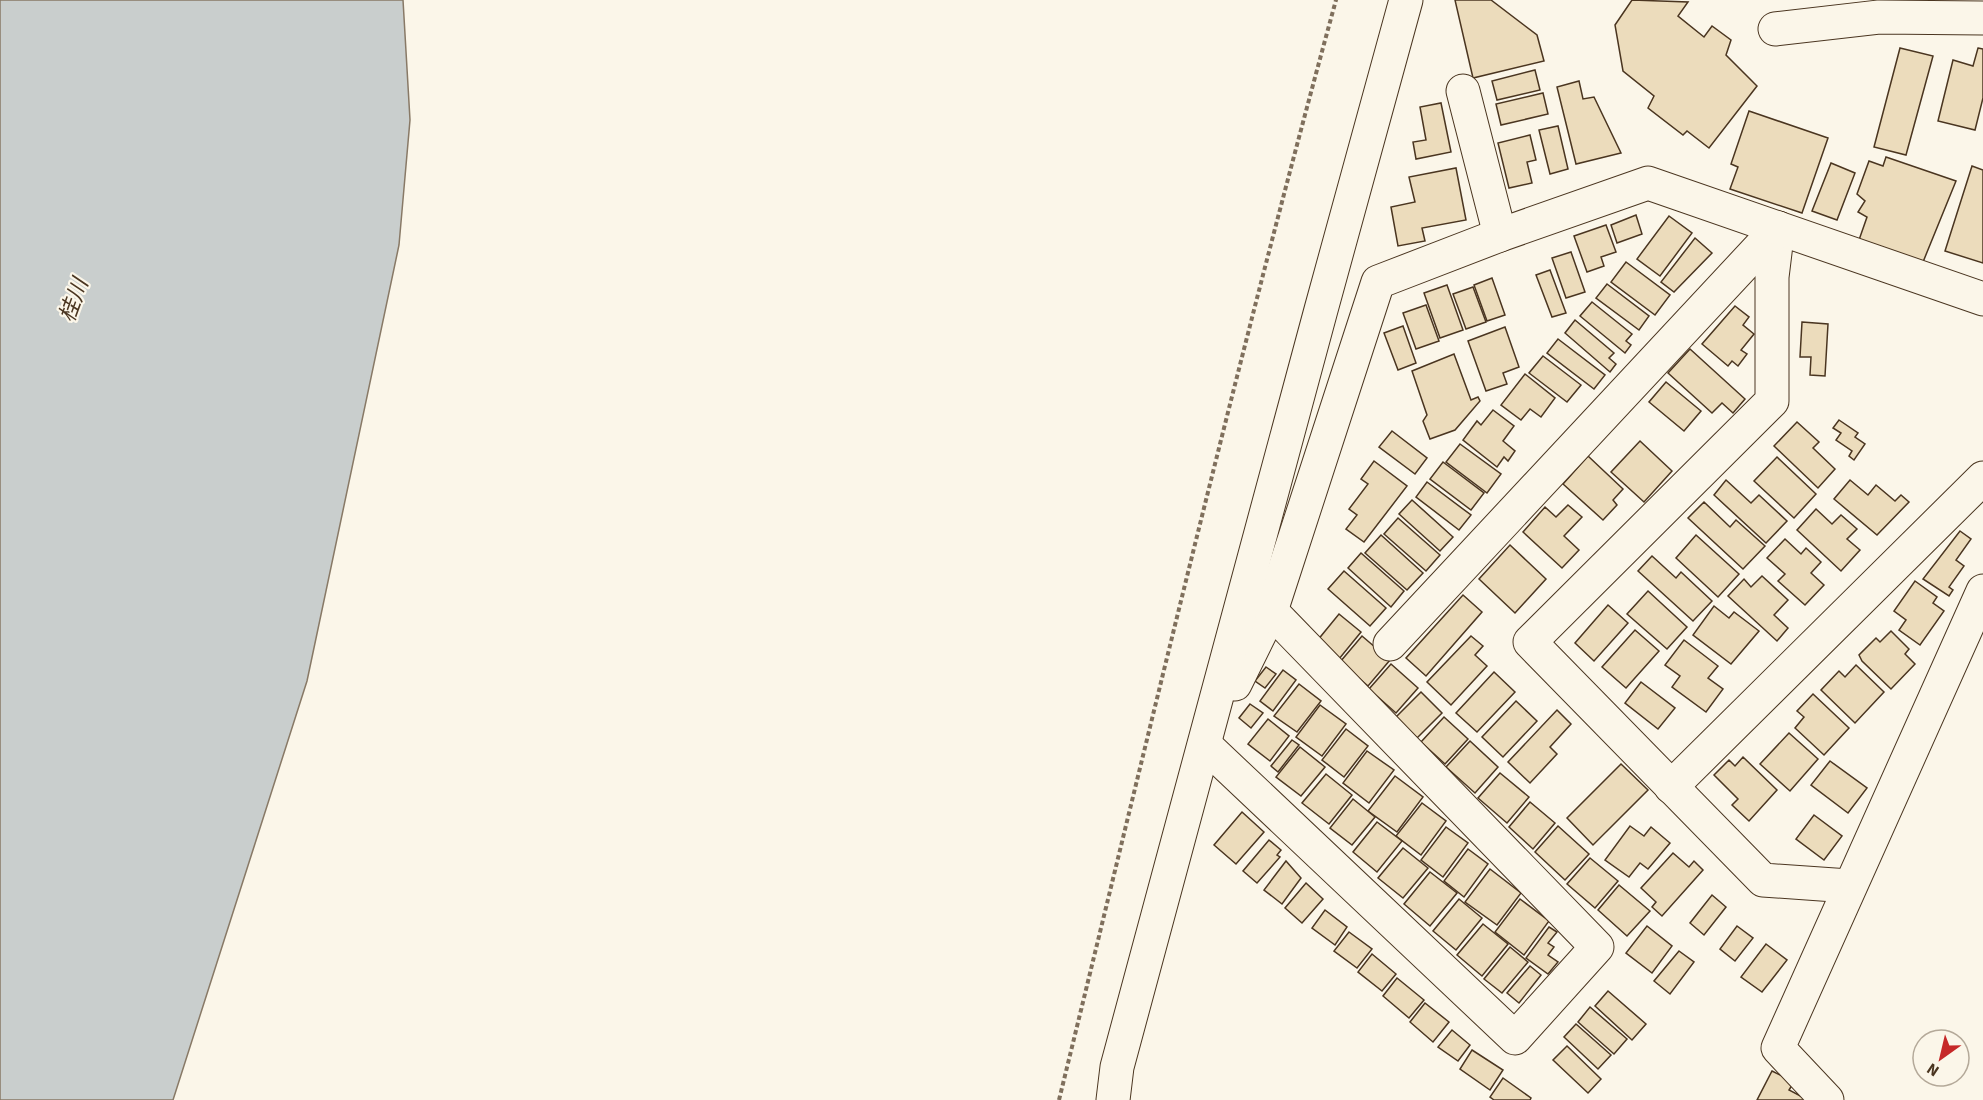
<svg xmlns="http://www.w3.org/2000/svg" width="1983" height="1100" viewBox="0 0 1983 1100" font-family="'Source Sans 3','Noto Sans JP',sans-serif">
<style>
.water{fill:#c9cecd;stroke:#887966;stroke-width:1.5}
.building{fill:#ecdcbc;stroke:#4a3520;stroke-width:1.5}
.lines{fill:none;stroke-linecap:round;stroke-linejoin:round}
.minor-casing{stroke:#4a3520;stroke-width:35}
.path{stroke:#7f6f5c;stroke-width:4;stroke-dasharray:4.5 3;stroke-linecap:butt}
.minor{stroke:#fbf6e9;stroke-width:33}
.labels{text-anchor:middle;stroke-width:4.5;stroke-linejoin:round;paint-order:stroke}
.water-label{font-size:22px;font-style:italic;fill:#4a3520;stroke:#fbf6e9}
</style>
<rect width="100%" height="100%" fill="#fbf6e9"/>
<!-- water -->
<polygon class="water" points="0,0 403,0 410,120 399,245 307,681 173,1100 0,1100"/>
<!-- building -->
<g class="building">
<polygon points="1455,0 1491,0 1537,35 1544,61 1473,78"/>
<polygon points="1632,0 1688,2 1678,16 1704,37 1712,26 1731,40 1726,55 1757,86 1709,148 1687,131 1683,135 1648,108 1654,96 1623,71 1615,25"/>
<polygon points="1900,48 1933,56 1906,155 1874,147"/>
<polygon points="1978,48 1983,49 1983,98 1975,130 1938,121 1953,60 1973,66"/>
<polygon points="1535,70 1540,90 1497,100 1492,81"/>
<polygon points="1579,81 1583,99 1594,97 1621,153 1576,164 1557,87"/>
<polygon points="1543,93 1548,114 1501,125 1496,104"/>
<polygon points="1441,103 1451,152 1416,159 1413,142 1426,140 1420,107"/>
<polygon points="1749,111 1828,138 1802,213 1730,189 1738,167 1731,164"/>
<polygon points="1558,126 1568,169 1550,174 1539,130"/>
<polygon points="1530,135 1536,160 1527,162 1532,183 1509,188 1498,143"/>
<polygon points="1886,157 1956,181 1923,262 1859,240 1867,217 1858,212 1865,201 1857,194 1869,161 1883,166"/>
<polygon points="1831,163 1855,173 1837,220 1812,211"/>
<polygon points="1972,166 1983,170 1983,263 1945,251"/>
<polygon points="1456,168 1466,220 1422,228 1425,241 1398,246 1391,207 1415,202 1409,177"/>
<polygon points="1636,215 1642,234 1617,243 1611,225"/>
<polygon points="1669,216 1692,233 1660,276 1637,259"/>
<polygon points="1606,225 1616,252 1601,257 1604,266 1587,272 1574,236"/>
<polygon points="1695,238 1712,253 1674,292 1661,282"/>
<polygon points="1571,252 1585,292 1566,298 1552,258"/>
<polygon points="1626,262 1670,295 1655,315 1611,282"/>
<polygon points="1550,270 1566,313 1552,317 1536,275"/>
<polygon points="1492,278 1505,315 1487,321 1474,285"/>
<polygon points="1607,284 1649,316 1639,330 1596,298"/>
<polygon points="1447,285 1463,330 1440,338 1424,293"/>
<polygon points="1473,287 1486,322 1466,329 1453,294"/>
<polygon points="1592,302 1632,334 1626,341 1631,345 1625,353 1580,316"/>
<polygon points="1426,305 1439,341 1416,349 1403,313"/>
<polygon points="1735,306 1749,317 1743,325 1754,334 1741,350 1747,354 1738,366 1732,361 1728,366 1702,344"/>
<polygon points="1575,320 1614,353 1609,358 1616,364 1610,372 1565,333"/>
<polygon points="1802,322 1828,324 1825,376 1810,375 1811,357 1800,357"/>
<polygon points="1403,326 1416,363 1398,370 1384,333"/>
<polygon points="1505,327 1519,367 1503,373 1507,384 1486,391 1468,341"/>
<polygon points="1558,339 1605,375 1594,389 1547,353"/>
<polygon points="1690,349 1745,399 1733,413 1722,403 1712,413 1668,373"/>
<polygon points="1454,354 1471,400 1478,397 1480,401 1455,430 1430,439 1423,421 1427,415 1412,371"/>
<polygon points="1543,356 1581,385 1567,402 1529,373"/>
<polygon points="1525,374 1555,398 1541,417 1530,409 1521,420 1501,405"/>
<polygon points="1666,382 1701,411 1684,431 1649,402"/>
<polygon points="1493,410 1514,426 1503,441 1515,451 1508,461 1504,457 1497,467 1463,440 1477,421 1481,425"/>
<polygon points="1839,420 1858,433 1855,437 1865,444 1854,460 1849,456 1852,451 1836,440 1841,433 1833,428"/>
<polygon points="1797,422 1819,442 1813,448 1835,469 1818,488 1774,446"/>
<polygon points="1392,431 1427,458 1415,474 1379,447"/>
<polygon points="1640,441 1672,471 1644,502 1611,472"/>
<polygon points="1460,444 1501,474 1487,493 1446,462"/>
<polygon points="1588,456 1623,489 1613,500 1617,505 1603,520 1563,484"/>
<polygon points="1777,457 1816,494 1794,518 1754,481"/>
<polygon points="1374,461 1407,486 1364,542 1346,529 1357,515 1349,509 1368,484 1361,479"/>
<polygon points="1443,462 1484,493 1471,510 1430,479"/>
<polygon points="1726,480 1751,503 1759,495 1787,521 1766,543 1714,495"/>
<polygon points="1850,480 1868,495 1876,485 1895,501 1901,495 1909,502 1877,535 1834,499"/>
<polygon points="1427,482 1471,515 1459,530 1416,497"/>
<polygon points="1412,500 1453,537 1440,551 1399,514"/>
<polygon points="1704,502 1730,527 1736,520 1765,546 1743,569 1688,518"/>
<polygon points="1568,505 1582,517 1564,536 1579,550 1562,568 1523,532 1545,507 1556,517"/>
<polygon points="1816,509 1832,524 1841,515 1857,529 1847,539 1860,550 1841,571 1797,530"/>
<polygon points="1398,518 1440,555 1426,571 1384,534"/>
<polygon points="1960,531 1971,539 1956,560 1964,566 1949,587 1953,590 1949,596 1923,579"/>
<polygon points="1381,535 1423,573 1407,590 1365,553"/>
<polygon points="1696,535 1739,574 1718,597 1676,558"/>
<polygon points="1785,539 1801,554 1806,548 1821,562 1811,573 1824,585 1805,605 1778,581 1785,574 1767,558"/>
<polygon points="1510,545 1546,579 1515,613 1479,579"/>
<polygon points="1361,553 1404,591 1391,607 1348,568"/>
<polygon points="1652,556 1676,578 1681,572 1712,601 1693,621 1638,571"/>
<polygon points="1344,571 1386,608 1370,626 1328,589"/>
<polygon points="1762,576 1788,600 1774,615 1788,628 1777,641 1728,596 1744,579 1751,587"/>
<polygon points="1915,581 1937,597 1933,603 1944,611 1920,645 1899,630 1906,620 1894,611"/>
<polygon points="1648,591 1687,627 1667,649 1627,614"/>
<polygon points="1463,595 1482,612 1426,676 1406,658"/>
<polygon points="1608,605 1628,623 1594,661 1575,643"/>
<polygon points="1714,606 1729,618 1734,612 1759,631 1731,664 1693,635"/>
<polygon points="1339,614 1361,632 1339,659 1317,641"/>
<polygon points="1635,630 1659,651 1626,688 1602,667"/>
<polygon points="1891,631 1909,649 1905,654 1915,664 1891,689 1862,661 1859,655 1876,638 1880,642"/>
<polygon points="1362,636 1390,660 1368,686 1340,662"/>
<polygon points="1471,636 1483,646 1475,655 1487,666 1451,705 1427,682"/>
<polygon points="1684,640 1718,666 1708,678 1723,689 1706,712 1672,687 1680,676 1665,665"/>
<polygon points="1391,664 1418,688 1396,713 1369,689"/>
<polygon points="1856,665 1884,692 1855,723 1821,690 1839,671 1845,677"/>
<polygon points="1266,667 1276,674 1265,688 1255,681"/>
<polygon points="1283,670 1296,680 1273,711 1260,701"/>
<polygon points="1494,672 1515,692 1477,732 1456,713"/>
<polygon points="1641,682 1675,708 1658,729 1625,703"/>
<polygon points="1299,684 1321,701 1297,732 1274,716"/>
<polygon points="1421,692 1442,713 1417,738 1396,717"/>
<polygon points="1813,694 1849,728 1824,755 1795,728 1804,717 1797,711"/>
<polygon points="1516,701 1537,721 1503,757 1482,737"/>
<polygon points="1250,704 1263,713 1251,728 1239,718"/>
<polygon points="1320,705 1346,724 1322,756 1296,737"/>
<polygon points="1557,710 1571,724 1550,747 1557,754 1530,783 1508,762"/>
<polygon points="1444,717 1468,739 1445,764 1421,742"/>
<polygon points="1268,719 1289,736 1270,761 1248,744"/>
<polygon points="1346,729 1368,746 1344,777 1322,760"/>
<polygon points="1789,733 1818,759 1790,791 1760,764"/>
<polygon points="1292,740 1299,745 1278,772 1271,766"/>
<polygon points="1470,741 1498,767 1475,793 1446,767"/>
<polygon points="1300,747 1325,767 1301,796 1276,777"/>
<polygon points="1367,751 1394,770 1369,803 1343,783"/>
<polygon points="1743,757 1777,790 1749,821 1732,805 1738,799 1714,775 1729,760 1735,766"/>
<polygon points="1830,761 1867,788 1848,813 1811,785"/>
<polygon points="1621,764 1648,790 1593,845 1567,818"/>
<polygon points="1500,773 1529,797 1507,823 1478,798"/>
<polygon points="1326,774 1352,795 1329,824 1302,803"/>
<polygon points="1395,776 1423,797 1397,832 1368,811"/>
<polygon points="1353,799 1375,817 1352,845 1330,828"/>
<polygon points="1530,802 1555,823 1533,849 1509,827"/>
<polygon points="1422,803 1446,821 1421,855 1396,836"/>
<polygon points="1242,812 1264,832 1236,864 1214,845"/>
<polygon points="1814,815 1842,836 1824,860 1796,839"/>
<polygon points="1377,822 1402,841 1377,872 1353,852"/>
<polygon points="1558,826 1589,854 1565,880 1535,852"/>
<polygon points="1630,826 1644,836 1651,827 1670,843 1648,869 1640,863 1629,877 1605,860"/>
<polygon points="1446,827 1468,843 1443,877 1421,860"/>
<polygon points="1269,840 1281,850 1277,855 1280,857 1257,883 1243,871"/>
<polygon points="1403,848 1428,868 1403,898 1378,878"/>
<polygon points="1468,849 1488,864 1464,897 1444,881"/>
<polygon points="1673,853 1689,867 1694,861 1703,870 1662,916 1652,907 1656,902 1641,888"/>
<polygon points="1590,858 1618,881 1595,908 1567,884"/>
<polygon points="1286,861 1301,878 1282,904 1264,890"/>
<polygon points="1490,869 1521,893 1497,925 1465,902"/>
<polygon points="1430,872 1457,893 1430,926 1404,904"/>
<polygon points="1306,883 1323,899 1302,923 1285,908"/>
<polygon points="1619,885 1650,911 1627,936 1598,910"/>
<polygon points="1712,895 1726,907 1704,935 1690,923"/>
<polygon points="1459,899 1482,918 1456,950 1433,931"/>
<polygon points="1520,899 1549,921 1524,955 1495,932"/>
<polygon points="1325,910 1347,927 1335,945 1312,928"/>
<polygon points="1483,924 1508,944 1482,976 1457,955"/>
<polygon points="1647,926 1672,946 1652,973 1626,953"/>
<polygon points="1737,926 1753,938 1735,961 1720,949"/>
<polygon points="1549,927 1557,932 1548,943 1554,947 1548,955 1558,962 1548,974 1526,958"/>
<polygon points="1349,932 1372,949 1357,968 1334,951"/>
<polygon points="1766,944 1787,960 1762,992 1741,977"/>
<polygon points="1510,947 1528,962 1502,993 1484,979"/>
<polygon points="1679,951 1694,962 1670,994 1654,981"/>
<polygon points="1372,954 1396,974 1382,991 1358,972"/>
<polygon points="1530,966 1541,975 1519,1003 1507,993"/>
<polygon points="1397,978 1424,1000 1409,1018 1383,996"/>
<polygon points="1608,991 1646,1024 1632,1040 1595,1006"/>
<polygon points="1425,1003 1449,1022 1433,1042 1410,1022"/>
<polygon points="1590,1007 1627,1039 1614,1054 1578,1022"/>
<polygon points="1576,1024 1611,1055 1598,1069 1564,1037"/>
<polygon points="1452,1030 1470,1045 1458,1061 1438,1047"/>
<polygon points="1567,1046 1601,1079 1588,1093 1553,1060"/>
<polygon points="1472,1050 1503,1070 1490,1090 1460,1069"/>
<polygon points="1772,1071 1794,1082 1789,1090 1808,1100 1757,1100"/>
<polygon points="1503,1078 1531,1098 1530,1100 1494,1100 1490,1097"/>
</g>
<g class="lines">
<!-- minor casing -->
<g class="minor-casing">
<g id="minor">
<polyline points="1775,29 1879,17 1983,18"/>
<polyline points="1463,91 1500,235"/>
<polyline points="1778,228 1772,277 1772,401 1530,642 1763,880 1849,886"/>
<polyline points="1390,644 1778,228"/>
<polyline points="1235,684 1271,611 1378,282 1500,235 1648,183 1983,299"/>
<polyline points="1205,745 1515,1038 1597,947 1271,611"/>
<polyline points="1671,787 1983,478"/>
<path d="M1113,1100l4,-33c97,-355 190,-712 289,-1067"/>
<polyline points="1827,1100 1778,1048 1983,591"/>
</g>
</g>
<!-- path -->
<path class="path" d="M1059,1100c90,-367 177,-735 277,-1100"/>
<!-- minor -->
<use href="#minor" class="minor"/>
</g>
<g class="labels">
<!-- water labels -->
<g class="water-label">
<text transform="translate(73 300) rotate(-70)" y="8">桂川</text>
</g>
</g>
<!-- north arrow -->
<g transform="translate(1941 1058) rotate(214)"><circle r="28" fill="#fbf6e9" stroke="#b4a999" stroke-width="1.5"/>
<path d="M0-4.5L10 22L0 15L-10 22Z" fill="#c62828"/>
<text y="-9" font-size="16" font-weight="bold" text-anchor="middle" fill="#4a3520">N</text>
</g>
</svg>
